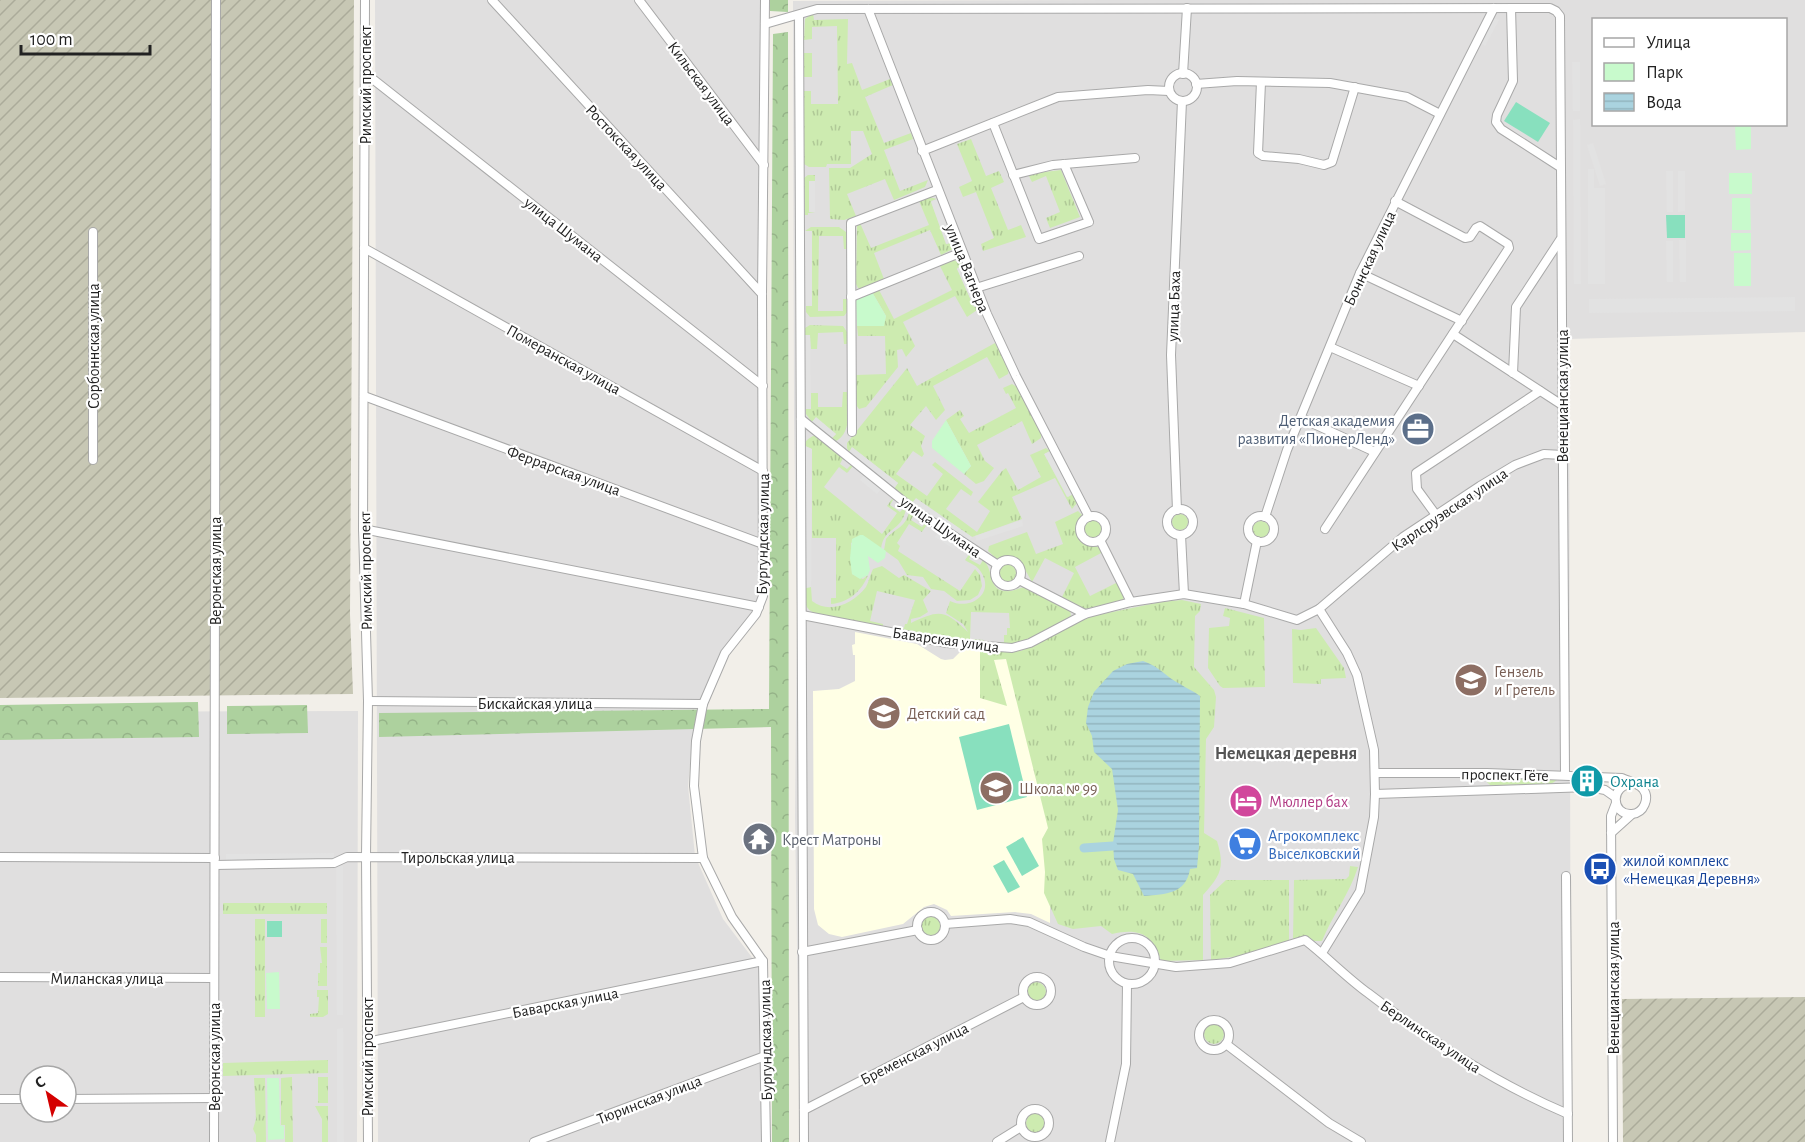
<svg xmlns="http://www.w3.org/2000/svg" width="1805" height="1142" viewBox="0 0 1805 1142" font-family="'Alegreya Sans',sans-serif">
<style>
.residential{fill:#e0dfdf;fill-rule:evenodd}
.education{fill:#ffffe5}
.construction{fill:url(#construction-furrows)}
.grass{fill:url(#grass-tufts)}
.forest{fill:url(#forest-crowns)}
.park{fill:#c8facc}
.pitch{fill:#88e0be}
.parking{fill:#e2e2e2}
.water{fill:url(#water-rules)}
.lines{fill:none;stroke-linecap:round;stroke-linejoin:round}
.canal{stroke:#aad3df;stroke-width:9}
.street-casing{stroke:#a9a9a9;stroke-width:10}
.street{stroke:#fff;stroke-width:8}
.labels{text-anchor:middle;stroke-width:4.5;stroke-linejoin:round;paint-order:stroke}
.street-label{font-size:16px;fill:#222;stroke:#fff}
.service-label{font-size:16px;fill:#4e5e75;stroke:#fff;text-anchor:end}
.education-label{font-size:16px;fill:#785e54;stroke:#fff;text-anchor:start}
.culture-label{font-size:16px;fill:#0d838f;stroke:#fff;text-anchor:start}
.hotel-label{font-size:16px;fill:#b23c85;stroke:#fff;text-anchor:start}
.shop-label{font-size:16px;fill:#366cbe;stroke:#fff;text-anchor:start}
.worship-label{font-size:16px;fill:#5b616d;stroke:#fff;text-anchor:start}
.transit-label{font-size:16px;fill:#164399;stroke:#fff;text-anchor:start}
.neighbourhood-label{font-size:18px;font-weight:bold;fill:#555;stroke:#fff}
</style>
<defs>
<pattern id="construction-furrows" width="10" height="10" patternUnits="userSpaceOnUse" patternTransform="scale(1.5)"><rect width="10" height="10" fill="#c7c7b4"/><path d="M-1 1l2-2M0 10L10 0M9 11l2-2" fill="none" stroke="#abab9a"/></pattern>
<pattern id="grass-tufts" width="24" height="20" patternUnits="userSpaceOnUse" patternTransform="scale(1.5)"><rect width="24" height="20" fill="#cdebb0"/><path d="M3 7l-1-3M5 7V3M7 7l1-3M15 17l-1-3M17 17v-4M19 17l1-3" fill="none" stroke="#b0c997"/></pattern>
<pattern id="forest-crowns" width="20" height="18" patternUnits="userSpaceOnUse" patternTransform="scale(1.5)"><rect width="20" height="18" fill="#add19e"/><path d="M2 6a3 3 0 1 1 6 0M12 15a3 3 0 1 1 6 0" fill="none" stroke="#95b388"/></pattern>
<pattern id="water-rules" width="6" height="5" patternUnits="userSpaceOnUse" patternTransform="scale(1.5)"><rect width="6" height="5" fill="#aad3df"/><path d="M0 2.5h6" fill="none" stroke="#92b5bf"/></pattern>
</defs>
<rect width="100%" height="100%" fill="#f2efe9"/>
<!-- residential -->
<g class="residential">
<polygon points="375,0 765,0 764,596 727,654 692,743 688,786 695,856 723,919 766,976 767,1142 378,1142"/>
<path d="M1108,0h697v332l-236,7 2,803h-771l-5,-325 2,-204 -3,-194 -1,-418zM1594,20h192v104h-192z"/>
<path d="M358,711l-1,431h-357v-430zM30,1076h36v36h-36z"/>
</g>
<!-- education -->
<polygon class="education" points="855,632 917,644 941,659 945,660 953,659 963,649 1012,653 1023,652 1050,639 1050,923 1031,914 1015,912 951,916 947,910 934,904 924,907 903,924 842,937 829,934 818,925 814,909 813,691 839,689 855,681 855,655 853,655 852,645 855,644"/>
<!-- construction -->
<g class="construction">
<polygon points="0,0 354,0 350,614 353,694 0,698"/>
<polygon points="1805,997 1805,1142 1623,1142 1622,999"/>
</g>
<!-- grass -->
<g class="grass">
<polygon points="813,13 814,20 848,19 847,64 852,63 862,90 890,79 893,85 865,97 884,143 911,133 913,139 884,150 900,191 928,180 925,187 894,200 885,179 847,194 856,216 844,220 830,219 829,168 850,168 872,154 863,131 851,131 851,164 827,164 826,167 809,167 804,164 803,91 811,91 811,104 838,104 837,26 812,27 812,39 804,40 805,19"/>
<rect x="804" y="53" width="8" height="24"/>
<polygon points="971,139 986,176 999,171 1004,182 991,188 1008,230 1021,225 1026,237 983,251 981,244 994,238 976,192 963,197 959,187 972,181 957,144"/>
<polygon points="1061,170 1080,217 1050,228 1046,218 1060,212 1046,176 1032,182 1028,174"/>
<polygon points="808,175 815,175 815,181 809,181 809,212 815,213 808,213 808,215 805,215 804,178"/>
<polygon points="929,197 937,199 931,201 947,244 952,242 953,249 941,255 930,230 874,253 884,279 861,288 858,288 856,284 857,224 860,223 871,248 929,225 919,201"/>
<polygon points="811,227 839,227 846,232 847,249 844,249 843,236 819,236 818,311 843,311 843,299 848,299 848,311 844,316 810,317 806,312 806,306 812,306 805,231"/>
<polygon points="954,260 962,264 963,266 957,268 974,307 980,305 980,308 967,317 955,296 903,322 915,346 906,357 902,349 897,350 898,367 866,407 859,409 856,405 856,375 886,374 885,336 858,336 857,326 883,326 886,316 872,292 879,290 894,319 952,290 940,266"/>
<polygon points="810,325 843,326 847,332 848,344 844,344 843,332 818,333 817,349 811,349 810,335 805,335 805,328"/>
<polygon points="995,343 1009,370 1008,374 999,379 987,357 933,386 945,410 936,420 926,406 910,425 925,436 921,446 924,454 922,457 913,451 896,474 927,496 943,474 932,465 935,462 973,492 971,496 961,489 946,509 977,532 990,511 978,502 1002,471 1006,468 1018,490 1041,477 1030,455 1046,448 1050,451 1045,454 1068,497 1073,494 1077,503 1072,509 1055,478 1012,497 1022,519 972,537 916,499 912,503 894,489 898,483 853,448 849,452 847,448 847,443 907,368 917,386"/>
<polygon points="1012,384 1017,387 1041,433 1041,438 1032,444 1022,421 977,445 985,461 994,468 984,481 976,484 964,474 971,466 946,420 960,410 964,416 960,419 969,433 1016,408 1008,393 1006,394 1003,388"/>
<path d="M843,392h4c0,16 6,40 -11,49l-4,-3 4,-4 -20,-16 -4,4 -6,-8v-5l5,-1v-15h7v14h24z"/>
<path d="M813,436h3l27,22 -3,6 7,5 4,-4 2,1 -6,7 -8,-6 -15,20 58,47 15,-21 -10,-7 5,-7 1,1 -3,5 10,7 4,-4 2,1c-5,24 -22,17 -25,40l-16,-12 -14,6 1,31 11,5 5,-4c-6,16 -20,28 -37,29v-6h5v-60h-24v-89l-7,-3c0,-6 3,-7 8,-10z"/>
<path d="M909,511l5,3 -3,6 11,7 4,-5 2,1 -6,9 -13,-8 -12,19 3,3 -2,5 62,40 15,-22 5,6 2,11 -4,9 -8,5 -13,1 -13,-10 -13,-2 -8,-12 -16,-2 -9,-15 -14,-10 2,-11c9,-11 21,-12 23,-28z"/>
<path d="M1078,511l4,4c-9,21 -5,28 17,32l4,5 -28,15 15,29 28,-14 6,14 -1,4 -38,9 -23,-12 12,-24 -29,-15 -13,24 -13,-23 -8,-3 -14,3 -9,-8 1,-5 38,-14 9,22 27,-10 -8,-22z"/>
<circle cx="1180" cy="522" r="8"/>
<circle cx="1093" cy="529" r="9"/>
<circle cx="1261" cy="530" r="9"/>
<path d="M970,553l2,1 -3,5 11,6 3,-5c11,9 5,30 22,31 7,1 14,-3 20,-4l45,23 1,6 -35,21 -21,8 -18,-1v-2h7v-7h3v-7h3l-1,-15 -38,-1 -1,27 14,1v2l-87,-10v-5l7,1 1,-4h2l8,-24 -38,-9 -7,30 13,3v4l-68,-15c-12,-4 -10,-14 -10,-25l6,-1 1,14c18,14 42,2 54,-14 3,-6 4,-12 7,-18l9,-3 17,12 5,-3 27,16 -8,9 5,12 -8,5 -9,2v4c28,-13 33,-14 57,9l-5,-8 -17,-11 4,-12c21,10 45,-8 31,-29 -3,-6 -10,-8 -16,-12z"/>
<circle cx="1007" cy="573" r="9"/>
<path d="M1182,600l19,4 -1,7 -5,5 -1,51 20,23 2,7 -2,30 -8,12 -2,94 13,8c8,26 4,34 -14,54v65l-42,1c-8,-27 -22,-33 -49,-27l-11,-8 -28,3 -15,-5 -14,-31 1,-21 -3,-33 6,-11 -42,-169 -12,1 13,46 -27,-8v-48l41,1 57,-29 15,-6 68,-14z"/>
<polygon points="1225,608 1264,618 1265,687 1223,688 1220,686 1208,668 1209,628 1229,626 1230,618 1223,616"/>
<polygon points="1316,628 1344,668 1346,678 1321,679 1321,684 1293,683 1292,629 1301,630"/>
<polygon points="1490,777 1556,778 1557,780 1551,784 1490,785 1486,781 1487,778"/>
<path d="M1350,866l8,1c-8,26 -26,49 -36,74h-8l-7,-5 -14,3 1,-59 52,-1 3,-3z"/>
<polygon points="1226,880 1289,880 1289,941 1239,956 1211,960 1210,895"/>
<rect x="223" y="903" width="104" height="11"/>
<circle cx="931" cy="926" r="10"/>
<rect x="255" y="919" width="10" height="98"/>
<rect x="321" y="919" width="6" height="24"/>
<polygon points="320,947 327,947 327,986 318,986 318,973 320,973 320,963 322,963"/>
<circle cx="1036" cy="992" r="10"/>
<polygon points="317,990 328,990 328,1014 323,1017 310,1017 310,1014 318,1013 319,997 317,997"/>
<circle cx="1214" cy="1034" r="10"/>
<polygon points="328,1060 328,1073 223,1076 223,1063"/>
<polygon points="292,1077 293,1142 285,1142 285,1125 281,1125 281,1078"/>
<rect x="318" y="1077" width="10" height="26"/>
<polygon points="254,1078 265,1078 266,1142 256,1142 256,1135 253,1129 256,1119"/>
<polygon points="315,1106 328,1106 328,1142 322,1142 322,1119"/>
<circle cx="1036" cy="1123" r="10"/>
</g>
<!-- forest -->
<g class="forest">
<polygon points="769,0 788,0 788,12 770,11"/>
<polygon points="788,32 789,1142 772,1142 771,727 379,737 379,713 769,709 773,34"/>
<polygon points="198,702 199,737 0,740 0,705"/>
<polygon points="307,705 308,733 227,734 227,706"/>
</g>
<!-- park -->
<g class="park">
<polygon points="1735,125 1751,125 1751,149 1736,150"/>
<rect x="1729" y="173" width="23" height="21"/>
<polygon points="1732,198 1750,198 1751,230 1732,230"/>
<polygon points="1731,233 1751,233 1751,250 1731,251"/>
<rect x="1734" y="253" width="17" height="33"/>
<polygon points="872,292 886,316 884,326 857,326 856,301 859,298"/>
<polygon points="946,420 971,466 964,474 932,448 932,441"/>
<polygon points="860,535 863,535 886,551 885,558 878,563 868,556 870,570 868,575 860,579 852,574 850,558 852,539"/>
<polygon points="279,972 280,1009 267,1009 266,973"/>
<polygon points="267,1078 279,1078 280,1125 284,1126 284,1139 268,1140"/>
</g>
<!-- pitch -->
<g class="pitch">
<polygon points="1516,102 1550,123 1538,142 1504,121"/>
<polygon points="1666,215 1685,215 1685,238 1667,238"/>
<polygon points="1009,724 1027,797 977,810 959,737"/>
<polygon points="1023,837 1039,866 1022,876 1006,847"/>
<polygon points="1004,860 1020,887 1008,893 993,866"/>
<rect x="267" y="921" width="15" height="16"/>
</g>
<!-- parking -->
<g class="parking">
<polygon points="1494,18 1499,20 1485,46 1480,43"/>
<polygon points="1572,62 1580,62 1580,111 1573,111"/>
<polygon points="1580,119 1581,284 1574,284 1573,120"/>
<polygon points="1593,143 1606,184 1600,186 1587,145"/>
<polygon points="1588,169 1594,169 1594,188 1605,188 1605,284 1588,284"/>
<polygon points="1666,171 1673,171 1673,212 1667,212"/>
<polygon points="1678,171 1685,171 1685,211 1678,212"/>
<rect x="809" y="181" width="6" height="31"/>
<polygon points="937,199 952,242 946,244 931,202"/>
<polygon points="805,231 812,231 812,306 806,306"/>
<polygon points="1679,240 1686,240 1686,282 1680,282"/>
<polygon points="1666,241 1673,241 1673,282 1667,282"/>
<polygon points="963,266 980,305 974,307 957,269"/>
<polygon points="1795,297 1795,311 1589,313 1589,299"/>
<polygon points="805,335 810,335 811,409 806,409"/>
<polygon points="816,417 836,434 832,438 812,422"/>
<polygon points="805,446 812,449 811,587 805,588"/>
<polygon points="852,447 898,483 894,488 849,452"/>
<polygon points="1050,451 1073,494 1067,497 1044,454"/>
<polygon points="864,475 881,489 877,494 860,480"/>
<polygon points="916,498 972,537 969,541 912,503"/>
<polygon points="1022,520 1023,526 977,541 975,536"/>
<polygon points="939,532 957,544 954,549 935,537"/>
<polygon points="334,853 334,859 226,860 226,854"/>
<polygon points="336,866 343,866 343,1015 337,1015"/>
<polygon points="343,1028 344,1142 337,1142 337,1029"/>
</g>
<!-- water -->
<path class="water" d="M1143,661c16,5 23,16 37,23 7,5 14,7 20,12l-1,150 -2,22 -7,1c-4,25 -24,25 -46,27l-11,-22 -15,-4 -4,-11 -1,-16 5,-33 -6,-41 -18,-17 -2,-16 -6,-13 2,-16 6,-15 19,-21 14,-7z"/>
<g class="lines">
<!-- canal -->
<polyline class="canal" points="1084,848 1113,846"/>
<!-- street casing -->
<g class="street-casing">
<g id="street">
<polyline points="365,0 363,529 368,701 366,856 368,1142"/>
<polyline points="492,0 762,294"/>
<polyline points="639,0 764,165"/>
<polyline points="765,0 762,294 763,596 756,614 725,653 703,704 696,741 694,786 703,858 732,917 763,961 766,1142"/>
<polyline points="1511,8 1513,81 1497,115 1496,122 1501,129 1560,167"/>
<polyline points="868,9 987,314 1016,376 1089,517"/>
<polyline points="799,15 804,1142"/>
<polyline points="765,24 817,9 1550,8 1556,11 1560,16 1565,775"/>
<polyline points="365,73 763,386"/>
<circle cx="1183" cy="87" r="14"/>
<polyline points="1183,74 1187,8"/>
<polyline points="1261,82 1258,153 1263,156 1299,159 1324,165 1332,162 1355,87"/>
<polyline points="1196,84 1237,81 1330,83 1407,97 1440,114"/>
<polyline points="993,123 1039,239 1089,222 1064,164"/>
<polyline points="922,151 1058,97 1148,90 1169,91"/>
<polyline points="1013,175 1053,165 1135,158"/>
<polyline points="93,232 93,460"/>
<polyline points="364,248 763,471"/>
<polyline points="1360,273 1462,321"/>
<polyline points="976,288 1079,256"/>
<polyline points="851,297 962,252"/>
<polyline points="1453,334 1562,405"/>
<polyline points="1330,347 1419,386"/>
<polyline points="1513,373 1516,307 1560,240"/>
<polyline points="364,396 763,544"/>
<polyline points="1301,418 1375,452"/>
<polyline points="801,419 913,509 998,565"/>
<polyline points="852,432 851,223 937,190"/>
<circle cx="1180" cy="522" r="13"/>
<polyline points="1177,510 1171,355 1182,101"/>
<polyline points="1436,515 1417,489 1416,473 1540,391"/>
<circle cx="1093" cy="529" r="13"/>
<circle cx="1261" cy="529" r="13"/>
<polyline points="1265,517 1287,450 1360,273 1494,8"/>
<polyline points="363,529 759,607"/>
<polyline points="1325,529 1509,248 1508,244 1480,226 1476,228 1470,237 1465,238 1395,201"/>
<polyline points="1181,535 1184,594"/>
<polyline points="1100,540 1131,602"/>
<circle cx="1008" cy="573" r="13"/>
<polyline points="1019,580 1085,614"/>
<polyline points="1244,604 1257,541"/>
<polyline points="1319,609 1403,537 1480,486 1515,465 1544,454 1563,455"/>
<polyline points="802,615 947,643 1012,648 1030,643 1085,614 1131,602 1184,594 1244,604 1297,620 1319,609 1347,653 1357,675 1374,750 1375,794 1374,817 1360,891 1322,953"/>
<polyline points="368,701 703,704"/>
<path d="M1375,773h112l135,5c6,3 16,5 21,11 7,9 1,24 -11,25 -21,2 -23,-31 2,-30"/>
<polyline points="1375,794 1589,787 1605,790 1615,797"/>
<polyline points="1611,833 1631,815"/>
<polyline points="0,857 215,858"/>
<polyline points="215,865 334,863 347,857 703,858"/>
<polyline points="1566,876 1568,1142"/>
<circle cx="931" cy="926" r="14"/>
<path d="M945,924l65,-5 19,3 55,25 26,9 66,11 54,-4 75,-23c22,17 41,37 63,53 61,47 129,91 200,121"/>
<circle cx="1132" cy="961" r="23"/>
<polyline points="802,952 918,930"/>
<polyline points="0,977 214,978"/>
<circle cx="1037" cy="991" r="14"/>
<circle cx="1214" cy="1035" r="15"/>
<polyline points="367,1042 763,961"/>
<polyline points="1226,1044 1329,1123 1361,1142"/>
<polyline points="0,1099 30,1099"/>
<polyline points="66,1099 214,1098"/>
<circle cx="1035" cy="1123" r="14"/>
<polyline points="804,1110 1024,997"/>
<polyline points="214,1142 216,0"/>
<polyline points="534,1142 765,1056"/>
<polyline points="997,1142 1021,1127"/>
<polyline points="1110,1142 1126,1064 1127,984"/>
<polyline points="1613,1142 1611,816 1616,803"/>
</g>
</g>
<!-- street -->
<use href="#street" class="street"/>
</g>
<!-- icons -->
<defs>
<g id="office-disc" transform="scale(1.725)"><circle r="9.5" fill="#5c6f8a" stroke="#fff"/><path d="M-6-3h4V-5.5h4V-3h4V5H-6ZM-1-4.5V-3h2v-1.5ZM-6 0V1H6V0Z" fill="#fff"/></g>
<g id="school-disc" transform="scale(1.725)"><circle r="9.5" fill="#8d6e63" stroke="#fff"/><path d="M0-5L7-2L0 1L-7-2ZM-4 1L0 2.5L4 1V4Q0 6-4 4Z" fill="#fff"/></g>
<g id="building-disc" transform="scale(1.725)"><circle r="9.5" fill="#0f9aa8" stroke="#fff"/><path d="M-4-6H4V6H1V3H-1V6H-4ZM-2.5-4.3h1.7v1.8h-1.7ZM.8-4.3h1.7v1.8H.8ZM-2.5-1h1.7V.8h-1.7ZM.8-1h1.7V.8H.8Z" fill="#fff"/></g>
<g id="hotel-disc" transform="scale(1.725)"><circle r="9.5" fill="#d1479c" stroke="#fff"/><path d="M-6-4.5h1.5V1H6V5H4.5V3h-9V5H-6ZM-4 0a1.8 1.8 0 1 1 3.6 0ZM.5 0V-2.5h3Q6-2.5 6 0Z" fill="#fff"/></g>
<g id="temple-disc" transform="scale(1.725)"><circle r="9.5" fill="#6b7280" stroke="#fff"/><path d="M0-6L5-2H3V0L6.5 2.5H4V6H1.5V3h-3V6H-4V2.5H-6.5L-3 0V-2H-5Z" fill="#fff"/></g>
<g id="supermarket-disc" transform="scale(1.725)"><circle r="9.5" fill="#3f7fe0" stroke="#fff"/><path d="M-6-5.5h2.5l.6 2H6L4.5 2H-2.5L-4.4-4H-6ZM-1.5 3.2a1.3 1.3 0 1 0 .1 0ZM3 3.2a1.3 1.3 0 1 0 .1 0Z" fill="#fff"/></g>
<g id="bus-disc" transform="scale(1.725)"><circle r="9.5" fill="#1a4fb4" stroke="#fff"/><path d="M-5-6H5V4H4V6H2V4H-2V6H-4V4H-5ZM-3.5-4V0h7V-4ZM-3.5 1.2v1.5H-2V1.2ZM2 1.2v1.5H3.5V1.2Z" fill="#fff"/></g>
</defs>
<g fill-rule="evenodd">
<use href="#office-disc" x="1418" y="429"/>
<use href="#school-disc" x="1471" y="680"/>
<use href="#school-disc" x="884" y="713"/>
<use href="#building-disc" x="1587" y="781"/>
<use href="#school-disc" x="996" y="788"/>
<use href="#hotel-disc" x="1246" y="801"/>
<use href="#temple-disc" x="759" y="839"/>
<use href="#supermarket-disc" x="1245" y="844"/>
<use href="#bus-disc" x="1600" y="869"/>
</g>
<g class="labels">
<!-- street labels -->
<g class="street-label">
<text transform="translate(702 83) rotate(53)" y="6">Кильская улица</text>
<text transform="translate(365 85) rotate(-90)" y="6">Римский проспект</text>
<text transform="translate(627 147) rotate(47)" y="6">Ростокская улица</text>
<text transform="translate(564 229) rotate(38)" y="6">улица Шумана</text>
<text transform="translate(1369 258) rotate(-65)" y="6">Боннская улица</text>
<text transform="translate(968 268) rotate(68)" y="6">улица Вагнера</text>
<text transform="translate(1173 306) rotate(-88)" y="6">улица Баха</text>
<text transform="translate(93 346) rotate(-90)" y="6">Сорбоннская улица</text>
<text transform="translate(564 359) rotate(29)" y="6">Померанская улица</text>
<text transform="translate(1562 396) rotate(-90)" y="6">Венецианская улица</text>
<text transform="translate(564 470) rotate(20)" y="6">Феррарская улица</text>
<text transform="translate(1449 509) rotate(-34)" y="6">Карлсруэвская улица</text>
<text transform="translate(941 526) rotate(35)" y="6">улица Шумана</text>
<text transform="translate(762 534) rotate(-89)" y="6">Бургундская улица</text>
<text transform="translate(215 571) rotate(-90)" y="6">Веронская улица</text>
<text transform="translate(365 571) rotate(-91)" y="6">Римский проспект</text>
<text transform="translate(946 639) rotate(8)" y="6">Баварская улица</text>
<text x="535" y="709">Бискайская улица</text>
<text transform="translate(1505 774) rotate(1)" y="6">проспект Гёте</text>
<text x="458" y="863">Тирольская улица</text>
<text x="107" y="984">Миланская улица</text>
<text transform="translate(1613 988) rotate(-90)" y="6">Венецианская улица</text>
<text transform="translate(565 1002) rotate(-11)" y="6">Баварская улица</text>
<text transform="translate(1431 1036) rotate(34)" y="6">Берлинская улица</text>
<text transform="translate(765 1040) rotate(-91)" y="6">Бургундская улица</text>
<text transform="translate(914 1053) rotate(-27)" y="6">Бременская улица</text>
<text transform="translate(214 1057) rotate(-90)" y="6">Веронская улица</text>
<text transform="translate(367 1057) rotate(-90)" y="6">Римский проспект</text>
<text transform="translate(649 1099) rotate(-21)" y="6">Тюринская улица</text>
</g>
<!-- service labels -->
<g class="service-label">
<text x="1395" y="426">Детская академия<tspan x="1395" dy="18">развития «ПионерЛенд»</tspan></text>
</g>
<!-- education labels -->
<g class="education-label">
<text x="1494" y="677">Гензель<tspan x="1494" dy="18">и Гретель</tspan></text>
<text x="907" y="719">Детский сад</text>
<text x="1019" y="794">Школа № 99</text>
</g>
<!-- culture labels -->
<g class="culture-label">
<text x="1610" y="787">Охрана</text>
</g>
<!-- hotel labels -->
<g class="hotel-label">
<text x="1269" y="807">Мюллер бах</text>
</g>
<!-- shop labels -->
<g class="shop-label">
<text x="1268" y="841">Агрокомплекс<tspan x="1268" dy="18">Выселковский</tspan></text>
</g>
<!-- worship labels -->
<g class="worship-label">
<text x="782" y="845">Крест Матроны</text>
</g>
<!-- transit labels -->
<g class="transit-label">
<text x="1623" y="866">жилой комплекс<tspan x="1623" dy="18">«Немецкая Деревня»</tspan></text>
</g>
<!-- neighbourhood labels -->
<g class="neighbourhood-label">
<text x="1286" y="759">Немецкая деревня</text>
</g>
</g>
<!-- legend -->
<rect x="1592" y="18" width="195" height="108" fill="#ffffff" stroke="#a7a7a7" stroke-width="1.5"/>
<rect x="1604" y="38" width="30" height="9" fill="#ffffff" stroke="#a7a7a7" stroke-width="1.5"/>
<text x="1646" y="48" font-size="18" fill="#222222">Улица</text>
<rect x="1604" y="63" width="30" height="18" fill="#c8facc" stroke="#a7a7a7" stroke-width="1.5"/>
<text x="1646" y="78" font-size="18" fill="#222222">Парк</text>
<rect x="1604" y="93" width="30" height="18" fill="url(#water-rules)" stroke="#a7a7a7" stroke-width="1.5"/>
<text x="1646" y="108" font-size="18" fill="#222222">Вода</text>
<!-- north arrow -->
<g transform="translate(48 1094) rotate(326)"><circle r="28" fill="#ffffff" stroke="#a7a7a7" stroke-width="1.5"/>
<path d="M0-4.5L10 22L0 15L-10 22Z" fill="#d40000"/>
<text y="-9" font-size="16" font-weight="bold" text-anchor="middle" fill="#222222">С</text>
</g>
<!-- scale -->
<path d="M21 45v9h129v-9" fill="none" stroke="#222222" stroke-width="3"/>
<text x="30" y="45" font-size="18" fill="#222222" stroke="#ffffff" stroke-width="4.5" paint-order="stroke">100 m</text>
</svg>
